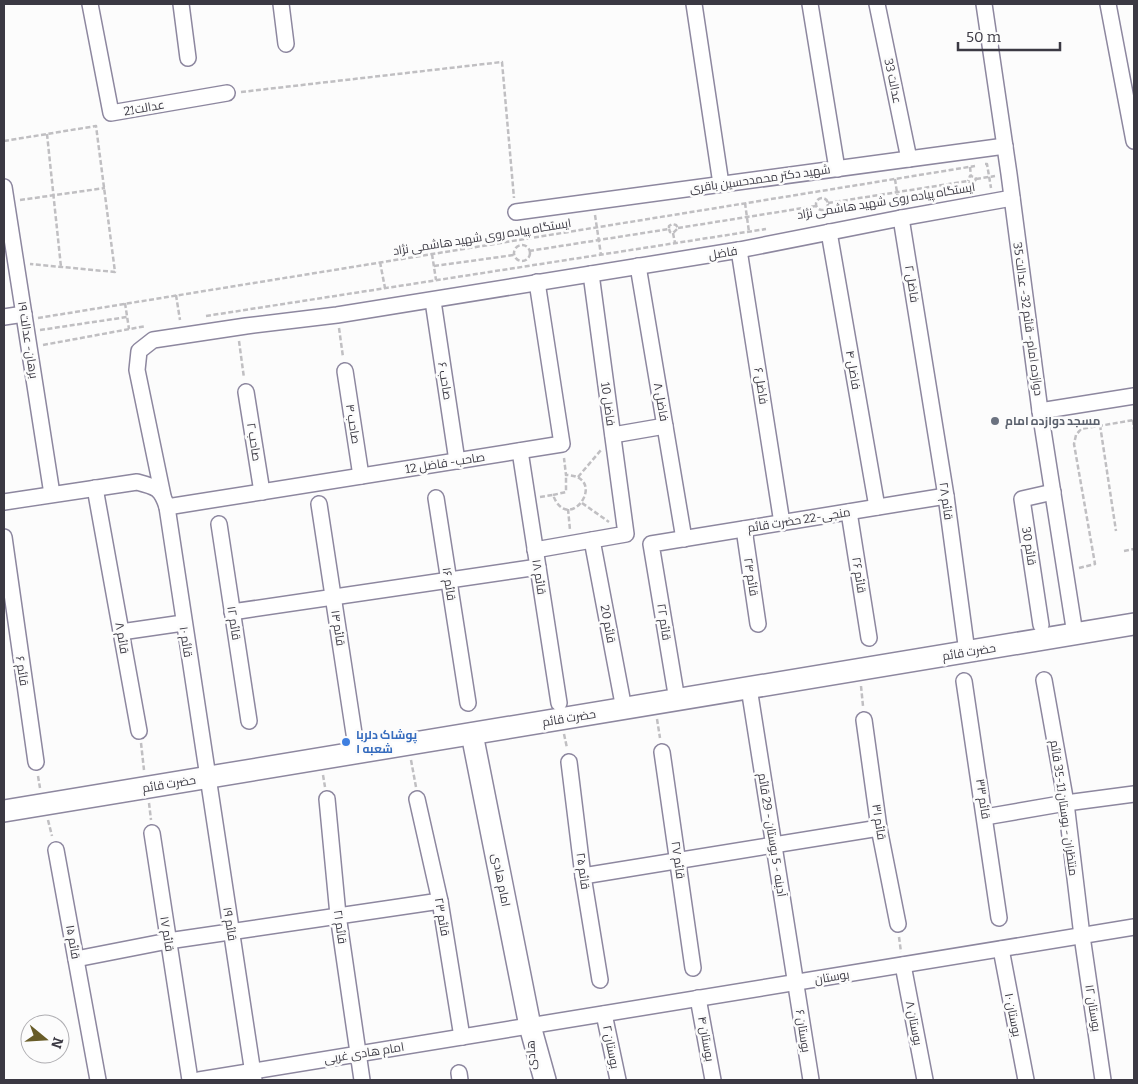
<svg xmlns="http://www.w3.org/2000/svg" width="1138" height="1084" viewBox="0 0 1138 1084" font-family="Bitter,Cairo,serif">
<style>
.lines{fill:none;stroke-linecap:round;stroke-linejoin:round}
.street-casing{stroke:#8d879f;stroke-width:18}
.secondary-casing{stroke:#8d879f;stroke-width:24}
.path{stroke:#c0bfc2;stroke-width:2.5;stroke-dasharray:5 2.5;stroke-linecap:butt}
.street{stroke:#fff;stroke-width:15}
.secondary{stroke:#fff;stroke-width:21}
.worship-dot{fill:#6b7280;stroke:#fcfcfc;stroke-width:2}
.shop-dot{fill:#3f7fe0;stroke:#fcfcfc;stroke-width:2}
.labels{text-anchor:middle;stroke-width:5;stroke-linejoin:round;paint-order:stroke}
.street-label{font-size:12px;fill:#3b3943;stroke:#fcfcfc}
.worship-label{font-size:12px;font-weight:bold;fill:#5b616d;stroke:#fcfcfc;text-anchor:start}
.shop-label{font-size:12px;font-weight:bold;fill:#366cbe;stroke:#fcfcfc;text-anchor:start}
</style>
<rect width="100%" height="100%" fill="#fcfcfc"/>
<g class="lines">
<!-- street casing -->
<g class="street-casing">
<g id="street">
<polyline points="90,4 111,113 227,93"/>
<polyline points="181,4 188,58"/>
<polyline points="281,4 286,44"/>
<polyline points="694,4 721,184"/>
<polyline points="810,4 837,169"/>
<polyline points="877,4 909,159"/>
<polyline points="984,4 1009,174 1040,411 1075,634"/>
<polyline points="1108,4 1134,141"/>
<polyline points="4,187 52,494"/>
<polyline points="516,212 1005,146"/>
<polyline points="901,218 946,496 967,652"/>
<polyline points="829,232 877,507"/>
<polyline points="739,250 782,523"/>
<polyline points="638,266 684,539"/>
<polyline points="433,301 457,461"/>
<polyline points="4,317 24,314"/>
<polyline points="345,371 361,476"/>
<polyline points="246,392 262,492"/>
<polyline points="1040,411 1134,396"/>
<polyline points="613,435 665,426"/>
<polyline points="520,451 559,703"/>
<polyline points="95,488 139,731"/>
<polyline points="163,496 137,370 139,351 153,340 246,326 337,315 739,250 901,218 1012,198"/>
<polyline points="436,498 468,703"/>
<path d="M4,502l133,-20c19,5 24,6 30,25l87,573"/>
<polyline points="319,504 357,753"/>
<polyline points="167,507 562,444 537,282"/>
<polyline points="849,512 869,638"/>
<polyline points="219,524 249,721"/>
<polyline points="744,529 758,624"/>
<polyline points="4,537 36,762"/>
<polyline points="592,540 624,709"/>
<polyline points="535,550 626,534 591,274"/>
<polyline points="232,612 538,567"/>
<polyline points="1041,625 1022,499 1053,492"/>
<polyline points="121,632 183,623"/>
<polyline points="1044,680 1066,803 1082,936 1103,1080"/>
<polyline points="964,681 999,918"/>
<polyline points="749,688 811,1080"/>
<polyline points="677,700 651,544 946,496"/>
<polyline points="864,720 879,828 898,924"/>
<polyline points="662,752 693,968"/>
<polyline points="569,762 583,876 600,980"/>
<polyline points="327,799 338,915 362,1080"/>
<polyline points="417,799 440,901 462,1037"/>
<polyline points="985,817 1066,803 1134,794"/>
<polyline points="152,833 190,1080"/>
<polyline points="56,850 98,1080"/>
<polyline points="583,876 879,828"/>
<polyline points="1001,949 1026,1080"/>
<polyline points="76,959 168,941 440,901"/>
<polyline points="903,965 925,1080"/>
<polyline points="698,998 713,1080"/>
<polyline points="604,1014 618,1080"/>
<polyline points="459,1073 460,1080"/>
<polyline points="199,1080 1134,927"/>
</g>
</g>
<!-- secondary casing -->
<g class="secondary-casing">
<g id="secondary">
<polyline points="472,734 530,1026 545,1080"/>
<polyline points="4,811 1134,624"/>
</g>
</g>
<!-- path -->
<g class="path">
<polyline points="241,92 502,62 514,198"/>
<polyline points="47,134 61,267"/>
<polyline points="4,141 96,126 115,272 30,264"/>
<polyline points="985,164 987,164 991,188"/>
<polyline points="970,167 971,176"/>
<polyline points="895,179 899,206"/>
<polyline points="976,179 995,176"/>
<circle cx="822" cy="204" r="6"/>
<polyline points="20,200 105,188"/>
<polyline points="745,203 749,232"/>
<polyline points="828,203 968,181 973,184 976,179 975,177 970,176 968,181"/>
<polyline points="595,215 601,255"/>
<polyline points="678,228 816,206"/>
<polyline points="673,233 675,243"/>
<circle cx="522" cy="253" r="8"/>
<polyline points="529,251 669,229 669,226 672,224 676,225 678,228 673,233 670,232 669,229"/>
<polyline points="432,254 436,280"/>
<polyline points="380,262 385,288"/>
<polyline points="434,266 514,255"/>
<polyline points="176,295 180,320"/>
<polyline points="125,303 129,329"/>
<polyline points="206,316 766,229"/>
<polyline points="38,318 975,166"/>
<polyline points="339,328 343,357"/>
<polyline points="40,330 127,317"/>
<polyline points="239,341 244,378"/>
<polyline points="43,345 146,326"/>
<polyline points="1133,420 1134,429"/>
<polyline points="1100,425 1116,531"/>
<polyline points="578,477 601,450"/>
<polyline points="553,495 566,492 566,475"/>
<path d="M540,497l13,-2c16,42 57,-19 13,-20l-2,-17"/>
<polyline points="582,503 609,522"/>
<polyline points="568,509 570,530"/>
<polyline points="1124,551 1134,549"/>
<polyline points="1079,568 1095,564 1074,444 1076,435 1081,429 1134,420"/>
<polyline points="861,686 863,706"/>
<polyline points="657,719 660,738"/>
<polyline points="564,734 567,748"/>
<polyline points="141,743 144,770"/>
<polyline points="411,760 416,787"/>
<polyline points="323,775 325,787"/>
<polyline points="38,776 40,788"/>
<polyline points="149,803 151,820"/>
<polyline points="48,820 52,836"/>
<polyline points="899,937 901,952"/>
</g>
<!-- street -->
<use href="#street" class="street"/>
<!-- secondary -->
<use href="#secondary" class="secondary"/>
</g>
<!-- markers -->
<circle class="worship-dot" cx="995" cy="421" r="5"/>
<circle class="shop-dot" cx="346" cy="742" r="5"/>
<g class="labels">
<!-- street labels -->
<g class="street-label">
<text transform="translate(893 81) rotate(78)" y="4">عدالت 33</text>
<text transform="translate(144 108) rotate(-10)" y="4">21عدالت</text>
<text transform="translate(760 179) rotate(-8)" y="4">شهید دکتر محمدحسین باقری</text>
<text transform="translate(886 201) rotate(-9)" y="4">ایستگاه پیاده روی شهید هاشمی نژاد</text>
<text transform="translate(482 237) rotate(-9)" y="4">ایستگاه پیاده روی شهید هاشمی نژاد</text>
<text transform="translate(723 253) rotate(-9)" y="4">فاضل</text>
<text transform="translate(912 284) rotate(81)" y="4">فاضل ۲</text>
<text transform="translate(1028 319) rotate(82)" y="4">دوازده امام- قائم 32- عدالت 35</text>
<text transform="translate(28 340) rotate(81)" y="4">برهان- عدالت ۱۹</text>
<text transform="translate(853 370) rotate(80)" y="4">فاضل ۴</text>
<text transform="translate(445 381) rotate(81)" y="4">صاحب ۶</text>
<text transform="translate(761 386) rotate(81)" y="4">فاضل ۶</text>
<text transform="translate(661 402) rotate(80)" y="4">فاضل ۸</text>
<text transform="translate(608 404) rotate(82)" y="4">فاضل 10</text>
<text transform="translate(353 424) rotate(81)" y="4">صاحب ۴</text>
<text transform="translate(254 442) rotate(81)" y="4">صاحب ۲</text>
<text transform="translate(445 463) rotate(-9)" y="4">صاحب- فاضل 12</text>
<text transform="translate(946 501) rotate(82)" y="4">قائم ۲۸</text>
<text transform="translate(799 520) rotate(-9)" y="4">منجی-22 حضرت قائم</text>
<text transform="translate(1029 546) rotate(81)" y="4">قائم 30</text>
<text transform="translate(859 575) rotate(81)" y="4">قائم ۲۶</text>
<text transform="translate(539 577) rotate(81)" y="4">قائم ۱۸</text>
<text transform="translate(751 577) rotate(81)" y="4">قائم ۲۴</text>
<text transform="translate(449 584) rotate(81)" y="4">قائم ۱۶</text>
<text transform="translate(664 622) rotate(81)" y="4">قائم ۲۲</text>
<text transform="translate(234 623) rotate(81)" y="4">قائم ۱۲</text>
<text transform="translate(608 624) rotate(79)" y="4">قائم 20</text>
<text transform="translate(338 628) rotate(81)" y="4">قائم ۱۴</text>
<text transform="translate(122 638) rotate(80)" y="4">قائم ۸</text>
<text transform="translate(186 642) rotate(81)" y="4">قائم ۱۰</text>
<text transform="translate(969 652) rotate(-9)" y="4">حضرت قائم</text>
<text transform="translate(22 671) rotate(81)" y="4">قائم ۶</text>
<text transform="translate(569 718) rotate(-9)" y="4">حضرت قائم</text>
<text transform="translate(169 784) rotate(-9)" y="4">حضرت قائم</text>
<text transform="translate(983 799) rotate(81)" y="4">قائم ۳۳</text>
<text transform="translate(1064 808) rotate(82)" y="4">منتظران - بوستان11-35 قائم</text>
<text transform="translate(879 822) rotate(81)" y="4">قائم ۳۱</text>
<text transform="translate(772 835) rotate(81)" y="4">آدینه - 5 بوستان - 29 قائم</text>
<text transform="translate(678 860) rotate(82)" y="4">قائم ۲۷</text>
<text transform="translate(583 871) rotate(82)" y="4">قائم ۲۵</text>
<text transform="translate(501 880) rotate(79)" y="4">امام هادی</text>
<text transform="translate(442 917) rotate(80)" y="4">قائم ۲۳</text>
<text transform="translate(230 924) rotate(81)" y="4">قائم ۱۹</text>
<text transform="translate(340 927) rotate(82)" y="4">قائم ۲۱</text>
<text transform="translate(167 934) rotate(81)" y="4">قائم ۱۷</text>
<text transform="translate(73 942) rotate(80)" y="4">قائم ۱۵</text>
<text transform="translate(832 977) rotate(-9)" y="4">بوستان</text>
<text transform="translate(1093 1008) rotate(81)" y="4">بوستان ۱۲</text>
<text transform="translate(1013 1015) rotate(79)" y="4">بوستان ۱۰</text>
<text transform="translate(914 1023) rotate(79)" y="4">بوستان ۸</text>
<text transform="translate(803 1031) rotate(81)" y="4">بوستان ۶</text>
<text transform="translate(706 1039) rotate(80)" y="4">بوستان ۴</text>
<text transform="translate(611 1047) rotate(79)" y="4">بوستان ۲</text>
<text transform="translate(364 1053) rotate(-9)" y="4">امام هادی غربی</text>
<text transform="translate(531 1055) rotate(-92)" y="4">هادی</text>
</g>
<!-- worship labels -->
<g class="worship-label">
<text x="1005" y="425">مسجد دوازده امام</text>
</g>
<!-- shop labels -->
<g class="shop-label">
<text x="356" y="739">پوشاک دلربا<tspan x="356" dy="14">شعبه ۱</tspan></text>
</g>
</g>
<!-- border -->
<rect width="1138" height="1084" fill="none" stroke="#3b3943" stroke-width="10"/>
<!-- north arrow -->
<g transform="translate(45 1039) rotate(108)"><circle r="24" fill="#fcfcfc" stroke="#afaeb2"/>
<path d="M0-4L9 19L0 12L-9 19Z" fill="#685c28"/>
<text y="-8" font-size="14" font-weight="bold" text-anchor="middle" fill="#3b3943">N</text>
</g>
<!-- scale -->
<path d="M958 42v8h102v-8" fill="none" stroke="#3b3943" stroke-width="2.5"/>
<text x="966" y="42" font-size="15" fill="#3b3943" stroke="#fcfcfc" stroke-width="4" paint-order="stroke">50 m</text>
</svg>
